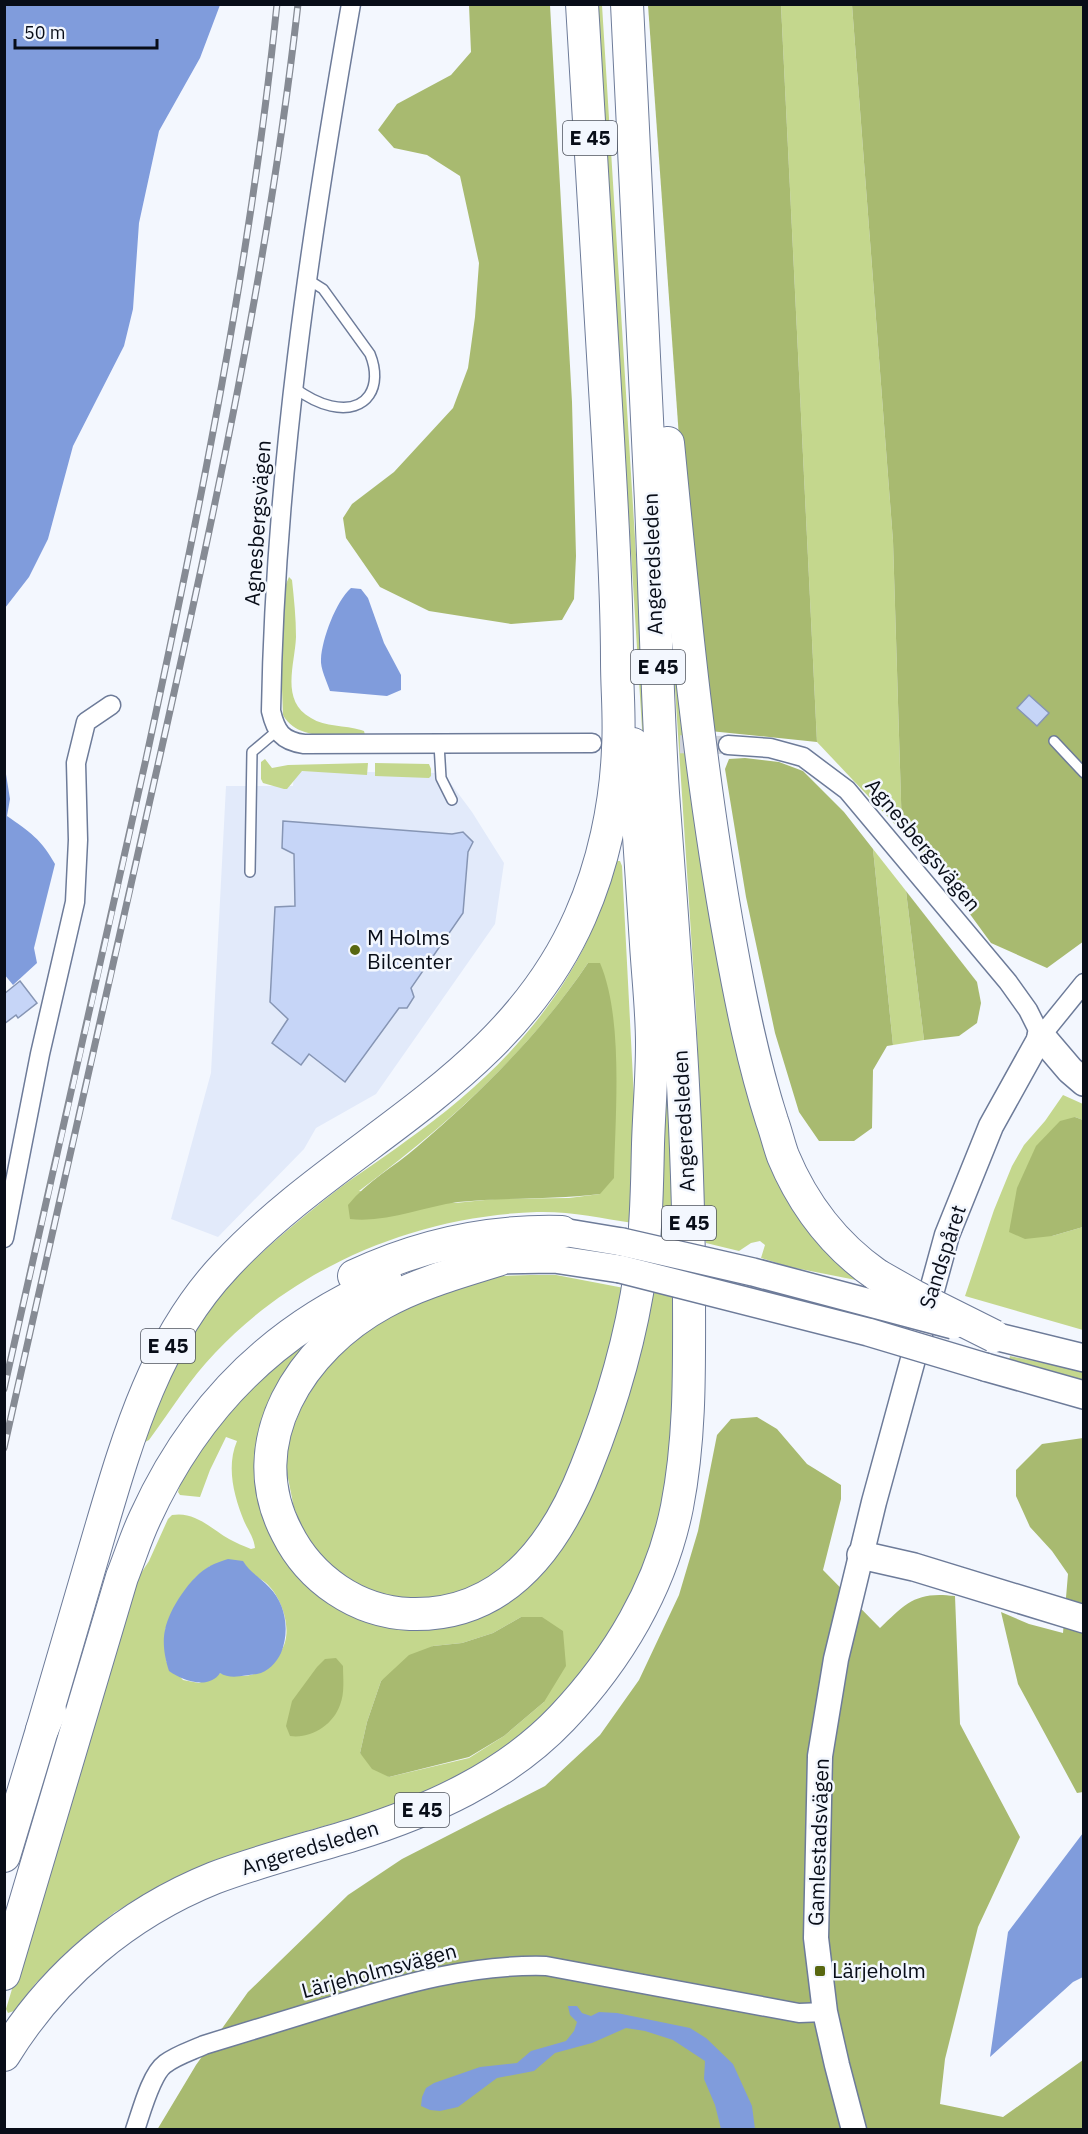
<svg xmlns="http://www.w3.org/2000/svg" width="1088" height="2134" viewBox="0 0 1088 2134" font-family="'IBM Plex Sans',sans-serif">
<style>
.built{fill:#e2eafa}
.green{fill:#c4d78d;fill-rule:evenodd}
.forest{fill:#a8ba70}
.water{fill:#809cdc}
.building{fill:#c6d5f7;stroke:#8695b4;stroke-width:1.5}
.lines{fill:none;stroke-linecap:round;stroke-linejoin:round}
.minor-tunnel{stroke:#d0d4dc;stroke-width:18;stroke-dasharray:18 9;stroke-linecap:butt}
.service-casing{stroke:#6d7b99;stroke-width:12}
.minor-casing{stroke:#6d7b99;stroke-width:21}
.tertiary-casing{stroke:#6d7b99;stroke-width:27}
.secondary-casing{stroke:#6d7b99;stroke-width:30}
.trunk-casing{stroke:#6d7b99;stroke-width:34}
.service{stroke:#fff;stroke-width:9}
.minor{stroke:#fff;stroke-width:18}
.tertiary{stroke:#fff;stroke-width:24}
.secondary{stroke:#fff;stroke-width:27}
.trunk{stroke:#fff;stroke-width:32}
.rail-casing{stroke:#868b94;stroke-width:7}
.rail{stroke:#f3f7fe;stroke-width:4.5;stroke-dasharray:14;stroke-linecap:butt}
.secondary-bridge-casing{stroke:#6d7b99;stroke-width:30;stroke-linecap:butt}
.trunk-bridge-casing{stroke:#6d7b99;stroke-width:34;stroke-linecap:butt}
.secondary-bridge{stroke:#fff;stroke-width:27}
.trunk-bridge{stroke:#fff;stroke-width:32}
.poi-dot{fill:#586710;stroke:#f3f7fe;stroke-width:2}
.labels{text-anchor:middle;stroke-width:5;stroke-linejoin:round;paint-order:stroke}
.shield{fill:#f3f7fe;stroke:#4e535d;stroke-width:1.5}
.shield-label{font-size:20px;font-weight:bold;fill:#080d18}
.street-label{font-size:21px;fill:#080d18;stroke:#f3f7fe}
.poi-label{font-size:21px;fill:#080d18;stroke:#f3f7fe;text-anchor:start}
</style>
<rect width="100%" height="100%" fill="#f3f7fe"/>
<!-- built -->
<polygon class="built" points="294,771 443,773 472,812 504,863 495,924 376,1094 316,1128 304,1149 218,1237 171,1219 211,1073 226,786 293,786"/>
<!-- green -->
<g class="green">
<path d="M597,5h5l67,1083 7,271 -9,126 -9,42 -16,44 -14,33 -35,56 -37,45 -46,40 -46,30 -72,32 -92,26 -85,27 -50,24 -50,28 -43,35 -36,36 -22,28 -6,2 -2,-4 128,-425 15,-23 19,-42 4,-4c23,-4 38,13 57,24 7,4 15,7 22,10l4,-1c-1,-10 -7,-18 -11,-27 -10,-25 -18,-54 -7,-80l-11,-4 -16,33 -10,27 -20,-2 -2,-3 3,-11 31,-52 65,-67 43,-32 -57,89 44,165 171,33 20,-9 14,-10 114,-207 24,-534zM245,1565c5,9 13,12 21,18 16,14 28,49 15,68 -3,5 -9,10 -13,14 -12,13 -31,13 -48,8l-21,10 -16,-3 -17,-19 -1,-31 7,-16 23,-36 15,-12zM521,1617l23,85 -40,34 -35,22 -80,19 -29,-24 7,-31 14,-41 52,-35 29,-3 31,-10z"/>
<polygon points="781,5 852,5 893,541 902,832 817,742"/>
<polygon points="665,535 747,1068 858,1279 856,1280 790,1267 761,1258 765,1245 760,1241 751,1243 739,1251 706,1243 696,1010"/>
<path d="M289,577l3,3c2,19 4,38 4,57 -1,27 -16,64 15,81 14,9 34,7 50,12l3,1 1,4c-26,0 -67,7 -82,-20l-2,-53 3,-73z"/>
<polygon points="265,759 272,768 288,765 368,763 367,775 302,771 287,789 284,789 263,783 261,779 261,762"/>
<polygon points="375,763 429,764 431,769 431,776 429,778 375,776"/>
<polygon points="873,849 906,891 924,1040 893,1045"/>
<path d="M617,861h3l2,5 14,271 -3,86c-32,-5 -64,-12 -96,-11 -120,4 -239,53 -322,141 -25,26 -44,57 -66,87l-4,2 -2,-1c18,-50 41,-102 76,-144 32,-38 74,-72 113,-103 24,-19 50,-35 74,-53 37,-26 73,-56 103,-88 35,-38 66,-81 85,-128 9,-21 13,-44 23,-64zM588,963l12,231 -31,4 -74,1 -40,4 -96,-12c87,-65 168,-137 229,-228z"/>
<polygon points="1063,1095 1083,1104 1083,1120 1075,1117 1052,1236 1083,1227 1083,1330 965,1296 994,1210 1012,1166 1024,1145 1045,1121"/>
<polygon points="530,1275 556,1275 624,1288 611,1353 583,1444 543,1529 494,1576 471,1589 447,1597 404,1599 386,1595 367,1589 338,1573 325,1562 304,1532 294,1508 287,1473 287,1450 291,1433 302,1406 322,1373 344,1350 384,1314 476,1281 500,1276"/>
<polygon points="1010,1356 1083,1371 1083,1381 1009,1361"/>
</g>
<!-- forest -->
<g class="forest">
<polygon points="469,5 550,5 572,402 576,556 574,599 562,620 511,624 429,611 380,587 346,538 343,518 352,504 394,472 453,408 468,368 475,317 479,263 460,176 427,155 394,148 378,130 397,104 451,75 471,52"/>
<polygon points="648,5 781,5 817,742 700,730"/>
<polygon points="852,5 1083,5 1084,941 1047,968 991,943 937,869 902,832 893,541"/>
<polygon points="745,758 779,762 803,771 844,812 873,849 893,1045 887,1046 873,1070 872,1128 854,1141 819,1141 799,1112 775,1033 746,897 725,769 729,759"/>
<polygon points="906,891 977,982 981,1003 977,1023 959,1036 924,1040"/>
<path d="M588,963h12c24,56 15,153 14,215l-14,16c-47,6 -94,3 -142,8 -36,5 -71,21 -108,17l-2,-14c19,-24 46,-38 69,-58 64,-55 124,-114 171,-184z"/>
<polygon points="1075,1117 1083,1120 1083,1227 1052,1236 1025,1239 1009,1232 1017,1188 1036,1146 1060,1121"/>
<path d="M757,1417l20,12 30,35 34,21v14l-18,71 57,58c26,-25 36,-37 75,-32l5,128 60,113 -42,90 -33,132 -5,45 63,13 80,-57v69l-926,1 39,-65 52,-73 100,-97 54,-36 143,-73 55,-51 39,-55 40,-85 19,-64 19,-96 14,-16z"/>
<polygon points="1083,1438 1083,1792 1077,1793 1018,1684 1001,1612 1029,1624 1063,1633 1068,1574 1052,1551 1030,1527 1016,1496 1016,1470 1042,1444"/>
<polygon points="521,1617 542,1617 563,1631 566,1666 544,1702 504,1736 469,1757 389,1777 372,1769 360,1753 367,1722 381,1681 409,1655 433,1646 462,1643 493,1633"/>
<path d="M336,1658l7,8c0,12 2,27 -3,39 -7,20 -29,34 -50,31l-4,-10 6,-25 25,-34 8,-8z"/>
</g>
<!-- water -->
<g class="water">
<polygon points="5,4 220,5 200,58 159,131 139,223 133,309 124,346 73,446 48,539 29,577 5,608"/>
<path d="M351,588l10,1 7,9 16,45 17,32v15l-14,6 -57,-5c-3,-9 -10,-23 -9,-32 1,-20 15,-58 30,-71z"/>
<path d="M5,768l5,31 -3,17c22,15 35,24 48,48l-21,84 3,15 -24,22 -9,-11z"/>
<path d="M228,1559l15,2c7,12 17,16 26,26 17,17 21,44 12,66 -5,10 -13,19 -24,21 -11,1 -27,6 -37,-1 -11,17 -37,8 -51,-2 -4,-12 -7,-28 -4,-41 4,-21 26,-54 45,-64 5,-3 12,-5 18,-7z"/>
<polygon points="1083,1833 1083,1977 1073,1982 990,2057 1008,1932"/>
<polygon points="568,2006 577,2006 582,2013 591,2016 599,2012 617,2013 690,2028 706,2038 733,2064 752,2106 755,2129 721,2129 715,2105 704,2079 705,2061 673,2040 645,2031 626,2028 592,2043 555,2053 534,2071 497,2078 458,2107 440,2111 430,2110 421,2106 422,2097 426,2088 434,2083 480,2067 517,2063 531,2051 566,2041 574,2031 577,2022 570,2015"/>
</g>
<!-- building -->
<g class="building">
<polygon points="1029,695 1049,713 1037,726 1017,708"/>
<polygon points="283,821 452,834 463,832 473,842 468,852 463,913 411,988 414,997 407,1008 399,1008 345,1082 309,1054 301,1065 272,1043 288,1019 270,1002 275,907 295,906 294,854 282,848"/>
<polygon points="20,981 37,1003 18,1018 16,1015 4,1024 4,994"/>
</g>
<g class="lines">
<!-- minor-tunnel -->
<polyline class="minor-tunnel" points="653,744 728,745"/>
<!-- service casing -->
<g class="service-casing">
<g id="service">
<path d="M293,387c11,8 24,16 38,19 37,8 52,-20 39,-52l-47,-65 -16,-10"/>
<polyline points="1054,741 1084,773"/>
<polyline points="439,744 441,778 452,800"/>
<polyline points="250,872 252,752 278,730"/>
</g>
</g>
<!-- minor casing -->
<g class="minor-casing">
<g id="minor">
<path d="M351,4c-41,234 -76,469 -80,707 5,21 11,30 33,33l288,-1"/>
<polyline points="728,745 770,748 803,757 847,790 1008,982 1028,1010 1041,1036 1084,983"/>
<polyline points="4,1238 40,1054 75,902 78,840 76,763 86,722 111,705"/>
<path d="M135,2130c6,-17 16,-56 30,-66 12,-9 26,-13 39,-19 43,-13 85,-26 127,-39 71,-22 140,-42 215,-40l253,47 26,-1"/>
</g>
</g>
<!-- tertiary casing -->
<g class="tertiary-casing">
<polyline id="tertiary" points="854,2130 837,2065 825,2012 816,1938 820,1756 836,1659 874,1502 947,1235 991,1126 1041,1036"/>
</g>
<!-- secondary casing -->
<g class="secondary-casing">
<g id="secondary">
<polyline points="1041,1036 1070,1070 1084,1082"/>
<polyline points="562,1232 622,1242"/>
<polyline points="498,1260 554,1259 620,1269"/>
<polyline points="994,1336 1084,1358"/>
<polyline points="985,1367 1084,1395"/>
<polyline points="861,1555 914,1567 1084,1619"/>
</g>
</g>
<!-- trunk casing -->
<g class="trunk-casing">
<g id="trunk">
<path d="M668,443c16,166 32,333 62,498 11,61 23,121 42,180 4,11 7,24 11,35 20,48 51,89 94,119"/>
<path d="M498,1260c-38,12 -79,23 -115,43 -81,44 -144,139 -96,230 23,46 70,79 123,81 93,3 145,-67 176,-146 27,-67 47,-137 56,-208 5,-39 5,-77 6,-116 1,-33 4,-67 4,-100 0,-33 -4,-67 -6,-100 -4,-67 -9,-133 -13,-200"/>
<path d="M354,1276c66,-31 136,-46 208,-44"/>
<path d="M42,1730c19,-65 38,-130 57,-195 28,-95 56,-195 126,-269 116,-125 282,-183 355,-349 23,-52 36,-112 38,-169 2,-28 -1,-58 -1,-87 0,-74 -5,-148 -9,-222 -8,-145 -17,-290 -26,-435"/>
<polyline points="4,1856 42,1730 50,1711"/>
<path d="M4,1974l118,-397c8,-20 14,-40 23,-59 50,-110 129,-190 241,-237"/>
<path d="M4,2055c49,-80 123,-142 210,-177 45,-17 93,-29 139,-43 77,-24 153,-58 209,-117 56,-59 99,-131 115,-211 14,-72 12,-144 12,-218 0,-165 -14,-331 -26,-496 -6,-97 -8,-194 -12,-291 -7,-166 -15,-332 -24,-498"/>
</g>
</g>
<!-- service -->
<use href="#service" class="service"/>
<!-- minor -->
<use href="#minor" class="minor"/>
<!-- tertiary -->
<use href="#tertiary" class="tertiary"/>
<!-- secondary -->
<use href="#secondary" class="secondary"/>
<!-- trunk -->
<use href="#trunk" class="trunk"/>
<!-- rail casing -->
<g class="rail-casing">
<g id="rail">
<path d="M4,1389c48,-210 96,-420 142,-630 54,-250 105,-500 131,-755"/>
<path d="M4,1448c51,-227 103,-453 153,-679 57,-253 112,-507 141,-765"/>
</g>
</g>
<!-- rail -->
<use href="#rail" class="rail"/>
<!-- secondary-bridge casing -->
<g class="secondary-bridge-casing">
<g id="secondary-bridge">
<polyline points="622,1242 753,1272 953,1325"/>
<polyline points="620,1269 868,1332 985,1367"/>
</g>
</g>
<!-- trunk-bridge casing -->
<g class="trunk-bridge-casing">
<polyline id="trunk-bridge" points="877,1275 914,1296 994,1336"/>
</g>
<!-- secondary-bridge -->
<use href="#secondary-bridge" class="secondary-bridge"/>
<!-- trunk-bridge -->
<use href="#trunk-bridge" class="trunk-bridge"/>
</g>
<!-- markers -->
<g class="poi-dot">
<circle cx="355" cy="950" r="6"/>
<rect x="814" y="1965" width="12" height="12" rx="3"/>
</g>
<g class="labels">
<!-- shield labels -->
<g class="shield">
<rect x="563" y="121" width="54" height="34" rx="4.5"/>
<rect x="631" y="650" width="54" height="34" rx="4.5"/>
<rect x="662" y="1206" width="54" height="34" rx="4.5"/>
<rect x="141" y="1329" width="54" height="34" rx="4.5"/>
<rect x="395" y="1793" width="54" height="34" rx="4.5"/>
</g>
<g class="shield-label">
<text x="590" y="145">E 45</text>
<text x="658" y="674">E 45</text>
<text x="689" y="1230">E 45</text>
<text x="168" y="1353">E 45</text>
<text x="422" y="1817">E 45</text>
</g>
<!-- street labels -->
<g class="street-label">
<text transform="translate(258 523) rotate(-86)" y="7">Agnesbergsvägen</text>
<text transform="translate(653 564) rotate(-92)" y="7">Angeredsleden</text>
<text transform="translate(923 845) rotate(50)" y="7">Agnesbergsvägen</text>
<text transform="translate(684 1121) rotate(-93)" y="7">Angeredsleden</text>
<text transform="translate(943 1257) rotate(-72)" y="7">Sandspåret</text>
<text transform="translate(819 1842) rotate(-88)" y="7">Gamlestadsvägen</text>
<text transform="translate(310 1848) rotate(-17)" y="7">Angeredsleden</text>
<text transform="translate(379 1971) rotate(-15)" y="7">Lärjeholmsvägen</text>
</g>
<!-- poi labels -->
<g class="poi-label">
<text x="367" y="945">M Holms<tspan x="367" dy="24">Bilcenter</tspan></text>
<text x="832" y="1978">Lärjeholm</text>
</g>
</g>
<!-- border -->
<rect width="1088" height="2134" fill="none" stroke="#080d18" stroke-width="12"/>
<!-- scale -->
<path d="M15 39v9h142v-9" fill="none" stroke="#080d18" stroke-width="3"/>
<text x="24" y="39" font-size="18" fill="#080d18" stroke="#f3f7fe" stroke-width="4.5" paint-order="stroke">50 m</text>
</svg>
